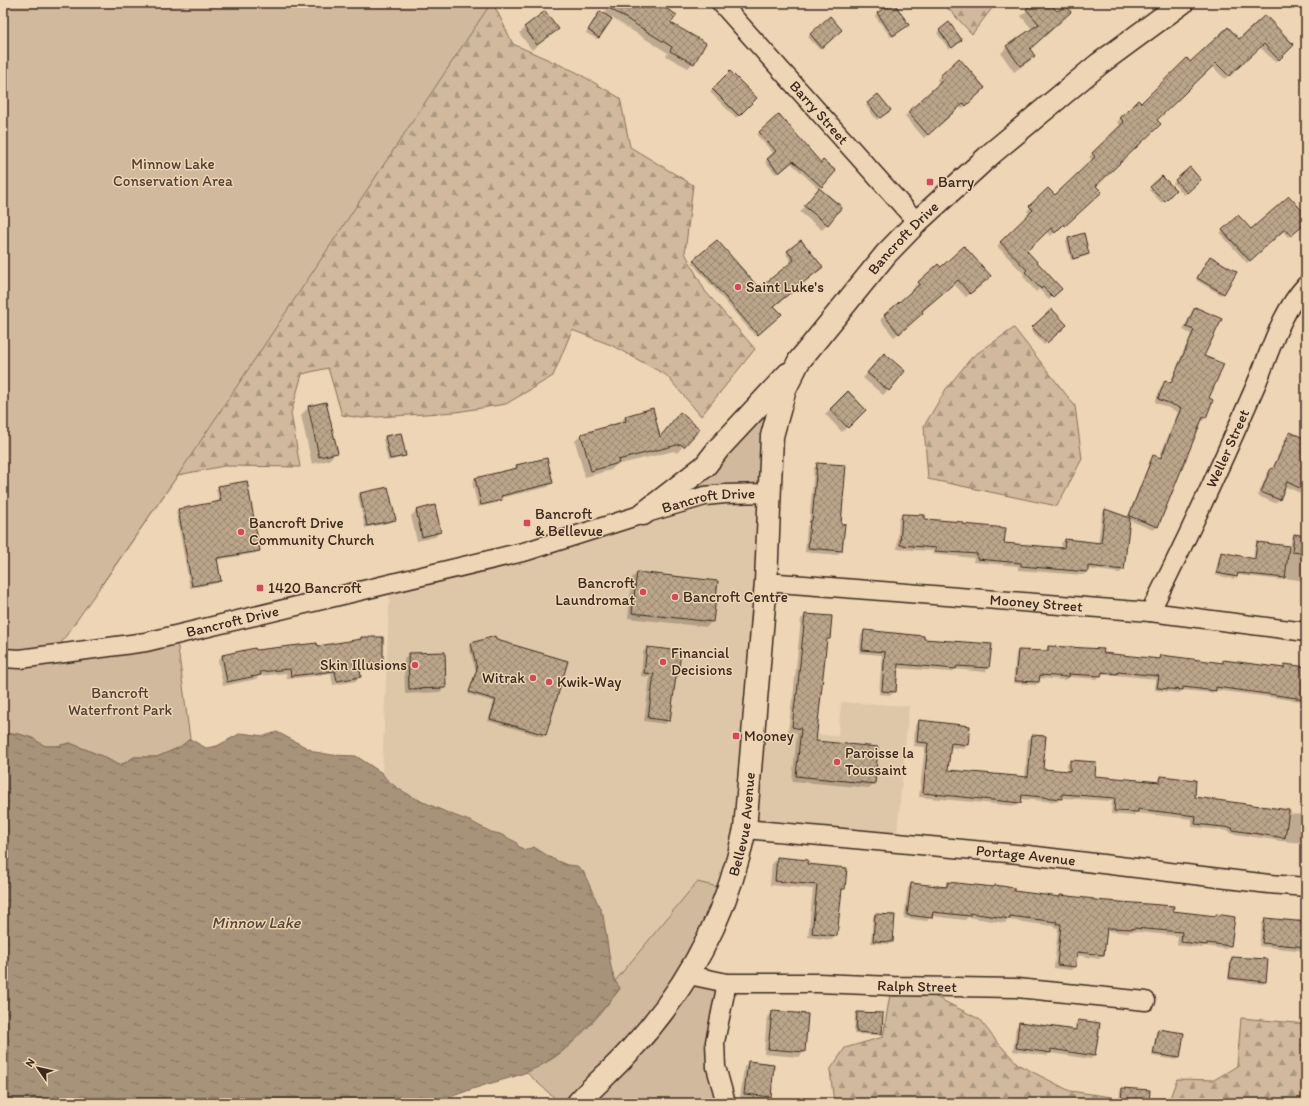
<svg xmlns="http://www.w3.org/2000/svg" width="1309" height="1106" viewBox="0 0 1309 1106" font-family="Itim,sans-serif">
<style>
.built{fill:#dec7a8}
.forest{fill:url(#forest-firs);stroke:#86725d}
.green{fill:#d0b99c;stroke:#86725d}
.water{fill:url(#water-ripples);stroke:#7c6855}
.shadow{fill:#0003}
.building{fill:url(#building-cross-hatch);stroke:#3b2a1e}
.lines{fill:none;stroke-linecap:round;stroke-linejoin:round}
.minor-casing{stroke:#3b2a1e;stroke-width:21}
.major-casing{stroke:#3b2a1e;stroke-width:25}
.minor{stroke:#edd5b5;stroke-width:18}
.major{stroke:#edd5b5;stroke-width:22}
.poi-dot{fill:#d1495b;stroke:#edd5b5;stroke-width:1.5}
.labels{text-anchor:middle;stroke-width:3;stroke-linejoin:round;paint-order:stroke}
.street-label{font-size:15px;fill:#3b2a1e;stroke:#edd5b5}
.park-label{font-size:15px;fill:#513f31;stroke:#edd5b5}
.poi-label{font-size:15px;fill:#3b2a1e;stroke:#edd5b5;text-anchor:start}
.water-label{font-size:16px;font-style:italic;fill:#564435;stroke:#edd5b5}
</style>
<defs>
<pattern id="forest-firs" width="22" height="20" patternUnits="userSpaceOnUse"><rect width="22" height="20" fill="#d0b99c"/><path d="M5 1l3.5 6h-7zM16 11l3.5 6h-7z" fill="#aa977f"/></pattern>
<pattern id="water-ripples" width="26" height="14" patternUnits="userSpaceOnUse"><rect width="26" height="14" fill="#a7927a"/><path d="M2 4q2-2 4 0t4 0M15 11q2-2 4 0t4 0" fill="none" stroke="#897763"/></pattern>
<pattern id="building-cross-hatch" width="8" height="8" patternUnits="userSpaceOnUse"><rect width="8" height="8" fill="#bba68b"/><path d="M0 0l8 8M0 8l8-8" fill="none" stroke="#998771"/></pattern>
</defs>
<rect width="100%" height="100%" fill="#edd5b5"/>
<filter id="ink" filterUnits="userSpaceOnUse"><feTurbulence type="fractalNoise" baseFrequency=".025" numOctaves="2"/><feDisplacementMap in="SourceGraphic" scale="8" xChannelSelector="R" yChannelSelector="G"/><feConvolveMatrix kernelMatrix="1 2 1 2 8 2 1 2 1" color-interpolation-filters="sRGB"/></filter>
<g filter="url(#ink)">
<!-- built -->
<polygon class="built" points="768,492 752,730 838,736 841,702 909,706 896,844 744,830 727,889 697,882 615,981 611,967 603,915 583,871 577,866 567,865 553,859 534,847 525,850 518,846 516,842 500,834 491,832 472,822 448,813 417,799 387,780 382,773 390,583 642,513"/>
<!-- forest -->
<g class="forest">
<polygon points="3,3 493,3 513,44 576,72 620,98 630,147 693,185 685,253 705,291 755,349 701,416 666,375 611,345 572,330 553,376 506,404 456,412 362,418 342,415 328,368 302,374 291,413 300,467 224,466 178,475 101,586"/>
<polygon points="943,3 996,3 972,34"/>
<polygon points="1014,328 1075,406 1082,459 1057,506 928,479 924,426 946,389 972,357"/>
<polygon points="928,993 979,1019 998,1043 1019,1065 1070,1091 1112,1097 1113,1103 834,1103 830,1070 845,1048 883,1037 890,994"/>
<polygon points="1241,1018 1306,1024 1306,1103 1168,1103 1177,1079 1214,1080 1237,1066"/>
</g>
<!-- green -->
<g class="green">
<polygon points="3,3 485,3 489,6 178,475 54,653 176,633 190,739 180,747 157,757 134,757 125,763 118,765 104,757 70,743 57,746 45,746 32,738 19,734 3,734"/>
<polygon points="798,361 768,492 642,513"/>
<path d="M697,882l30,7 -37,81 35,14 -8,37 8,82h-165l-34,-31c5,-3 11,-5 17,-8 29,-14 57,-50 77,-75l-5,-8z"/>
</g>
<!-- water -->
<path class="water" d="M277,732l38,20 17,3 24,1 26,17 5,7 12,9 18,10 31,14 24,9 19,10 9,2 16,8 2,4 7,4 9,-3 19,12 14,6 10,1 6,5 20,44 8,52 4,14 5,7c-22,28 -45,56 -75,75 -17,11 -40,16 -60,22 -17,5 -34,12 -51,18h-431v-369h16l13,4 13,8h12l13,-3 34,14 14,8 7,-2 9,-6h23l23,-10 10,-8 16,9 11,-2 24,-13 23,3z"/>
<!-- shadow -->
<g class="shadow">
<polygon points="611,3 655,3 670,24 693,63 688,68 666,56 668,53 612,18 597,39 586,33 598,14 603,14"/>
<polygon points="1035,3 1048,3 1029,49 1034,56 1028,62 1014,72 1001,53 1007,47 1032,29 1021,16"/>
<polygon points="545,13 557,29 532,50 519,33"/>
<polygon points="878,13 905,27 891,37 875,16"/>
<polygon points="830,18 841,30 819,49 808,37"/>
<polygon points="949,24 959,42 949,49 937,33"/>
<polygon points="1239,40 1293,45 1275,62 1260,47 1225,79 1212,66 1156,120 1094,186 1097,195 1061,228 1060,226 1051,236 1046,231 1026,251 1061,289 1049,300 1039,289 1036,292 1023,276 1024,274 997,246 1030,214 1027,211 1048,189 1055,196 1093,161 1089,157 1121,126 1117,122 1138,102 1141,104 1190,63"/>
<polygon points="730,72 756,98 736,118 710,92"/>
<polygon points="940,76 980,92 962,109 960,106 924,138 905,116 940,84 937,80"/>
<polygon points="868,103 887,112 877,120 866,106"/>
<polygon points="779,115 821,164 835,171 819,189 790,162 776,174 765,162 774,154 757,135"/>
<polygon points="1190,168 1200,180 1184,195 1173,183"/>
<polygon points="1162,177 1175,190 1162,203 1149,190"/>
<polygon points="814,195 841,208 822,230 800,212"/>
<polygon points="1238,216 1251,230 1306,217 1306,222 1288,237 1282,230 1247,263 1220,233"/>
<polygon points="1068,239 1088,254 1086,256 1071,260 1066,241"/>
<polygon points="717,241 759,290 792,263 786,254 801,242 821,267 773,306 778,317 755,336 692,263"/>
<polygon points="1208,259 1223,293 1221,295 1196,280"/>
<polygon points="938,265 941,269 985,280 966,297 954,284 921,312 918,317 894,337 880,320 916,289 914,287"/>
<polygon points="1195,308 1203,356 1208,398 1212,400 1205,418 1202,421 1200,420 1157,527 1153,530 1129,520 1123,569 1120,573 1087,569 1087,572 1083,575 1018,570 1018,566 973,562 974,558 932,554 933,551 897,549 899,519 902,515 924,520 962,525 1003,544 1061,548 1061,543 1065,540 1098,544 1102,514 1105,510 1127,518 1151,459 1154,456 1159,458 1178,412 1155,402 1162,385 1166,382 1170,383 1191,334 1183,330 1192,311"/>
<polygon points="1052,310 1066,325 1044,345 1031,330"/>
<polygon points="879,360 888,390 883,395 863,378"/>
<polygon points="848,392 865,410 842,432 825,414"/>
<polygon points="309,407 336,452 329,460 312,464 301,415"/>
<polygon points="625,417 659,438 674,420 699,429 677,453 674,451 616,465 611,470 585,477 575,441 582,434 619,423"/>
<polygon points="1290,433 1306,440 1306,492 1303,494 1284,486 1279,500 1275,503 1258,496 1267,473 1272,469 1286,437"/>
<polygon points="401,434 405,455 403,457 388,461 383,439 385,437"/>
<polygon points="817,464 840,525 841,551 837,555 805,552 807,526 809,524 814,468"/>
<polygon points="517,466 551,483 548,487 500,498 501,500 497,503 478,507 472,482 476,479 514,469"/>
<polygon points="219,487 258,551 256,553 217,560 220,581 218,583 190,588 176,512 179,510 219,502 216,489"/>
<polygon points="388,488 394,520 392,522 365,528 358,496 360,494"/>
<polygon points="416,511 440,532 435,537 417,541 411,516"/>
<polygon points="1294,535 1306,537 1306,581 1284,578 1282,580 1237,575 1234,579 1215,575 1219,556 1222,553 1253,560 1255,546 1257,543 1290,547 1292,538"/>
<polygon points="637,573 712,621 707,627 628,618 632,578"/>
<polygon points="806,615 829,638 826,641 815,742 874,783 869,788 792,781 797,733 788,732 792,700 793,698 801,619"/>
<polygon points="865,631 922,640 988,668 985,672 955,669 952,672 897,668 895,691 891,695 879,694 882,655 859,653 861,635"/>
<polygon points="496,641 567,661 545,735 543,737 488,721 494,702 468,694 476,672 469,647 471,644"/>
<polygon points="317,647 382,663 378,667 358,667 360,677 356,681 333,685 331,674 287,679 286,673 259,676 256,679 223,686 218,660 222,656 255,651"/>
<polygon points="1048,647 1158,659 1161,656 1221,663 1223,661 1282,668 1285,665 1306,668 1306,693 1303,693 1303,698 1300,701 1215,690 1212,693 1182,690 1179,693 1155,690 1156,679 1115,675 1114,676 1100,674 1097,679 1069,677 1065,680 1039,678 1038,682 1036,685 1013,683 1016,653 1018,651 1045,652 1046,649"/>
<polygon points="647,648 677,676 675,678 669,720 665,724 644,721 650,677 641,676 643,652"/>
<polygon points="409,654 445,687 440,692 405,694 404,659"/>
<polygon points="919,721 967,745 964,749 950,747 947,771 1025,778 1028,740 1032,736 1042,770 1067,772 1067,764 1071,761 1094,777 1157,782 1161,777 1194,798 1291,811 1291,814 1306,815 1306,843 1281,841 1229,833 1230,831 1192,827 1192,819 1136,813 1133,816 1111,814 1112,801 1061,798 1057,802 1021,799 1020,803 1017,806 919,797 925,747 914,746 915,725"/>
<polygon points="777,858 806,865 844,889 841,892 836,935 832,940 808,937 813,889 770,885 772,863"/>
<polygon points="948,883 1058,898 1060,896 1172,912 1215,917 1216,915 1230,945 1226,949 1204,946 1202,948 1177,945 1178,936 1130,931 1129,933 1106,931 1103,955 1099,959 1076,955 1075,966 1071,970 1054,968 1058,928 1053,927 1053,926 1008,920 1005,923 968,917 965,920 931,916 927,921 904,918 908,888 911,884 944,887"/>
<polygon points="875,915 892,941 890,944 871,943 873,917"/>
<polygon points="1265,919 1295,922 1298,920 1306,920 1306,951 1259,946 1262,923"/>
<polygon points="1232,958 1265,982 1263,984 1228,980 1230,960"/>
<polygon points="772,1012 807,1015 804,1052 799,1057 764,1054 767,1017"/>
<polygon points="857,1013 881,1033 878,1035 854,1034 855,1015"/>
<polygon points="1078,1021 1094,1055 1091,1059 1050,1053 1047,1056 1013,1051 1016,1027 1020,1023 1074,1031 1075,1025"/>
<polygon points="1158,1030 1179,1058 1176,1060 1152,1056 1156,1032"/>
<polygon points="749,1062 770,1097 765,1102 740,1099 744,1067"/>
<polygon points="1122,1089 1148,1103 1119,1103 1120,1091"/>
</g>
<!-- building -->
<g class="building">
<polygon points="601,3 657,3 677,15 671,23 706,43 694,64 670,51 672,47"/>
<polygon points="891,3 894,3 909,25 893,36 877,13"/>
<polygon points="1033,3 1050,3 1057,11 1066,6 1071,12 1030,49 1035,56 1020,66 1006,46 1039,24 1026,9"/>
<polygon points="545,11 559,29 537,45 524,27"/>
<polygon points="600,11 612,19 599,38 588,30"/>
<polygon points="1265,15 1294,45 1279,60 1264,44 1229,76 1216,63 1157,120 1161,124 1096,186 1102,192 1065,226 1064,224 1055,233 1051,228 1027,251 1062,289 1053,297 1043,287 1041,289 1025,272 1027,270 1000,242 1033,210 1029,206 1048,188 1055,195 1095,157 1092,153 1124,122 1120,118 1138,100 1141,103 1187,58 1190,62 1228,27 1239,39"/>
<polygon points="830,16 842,30 822,48 810,34"/>
<polygon points="949,22 962,40 952,48 939,30"/>
<polygon points="959,58 985,88 966,106 964,103 928,135 908,112 943,80 940,76"/>
<polygon points="730,71 757,98 739,116 712,89"/>
<polygon points="878,94 891,110 880,118 867,103"/>
<polygon points="779,114 821,163 823,160 836,171 822,187 793,161 779,173 767,159 776,151 759,132"/>
<polygon points="1190,167 1201,180 1187,193 1175,180"/>
<polygon points="1162,176 1176,190 1165,201 1150,187"/>
<polygon points="819,188 842,207 828,225 804,206"/>
<polygon points="1289,196 1306,215 1306,223 1291,236 1285,229 1250,261 1222,230 1238,215 1251,229"/>
<polygon points="1084,233 1089,254 1073,259 1068,238"/>
<polygon points="717,240 759,288 794,260 787,251 801,240 823,267 774,306 782,314 758,335 693,260"/>
<polygon points="964,246 991,276 970,294 958,280 922,311 923,313 899,334 884,315 920,284 918,282 938,264 941,267"/>
<polygon points="1210,256 1237,272 1224,294 1197,278"/>
<polygon points="1195,307 1222,319 1204,356 1224,364 1209,398 1213,400 1206,418 1203,417 1158,527 1129,516 1153,455 1161,458 1181,408 1158,399 1165,380 1171,383 1194,330 1186,327"/>
<polygon points="1052,309 1067,325 1047,343 1032,327"/>
<polygon points="884,353 905,371 889,391 867,373"/>
<polygon points="848,391 866,410 848,428 830,409"/>
<polygon points="326,402 338,453 319,457 308,406"/>
<polygon points="653,408 660,437 680,412 700,429 684,447 681,444 618,460 619,463 591,471 581,434 626,421 625,416"/>
<polygon points="1290,432 1306,439 1306,491 1287,482 1280,500 1261,492 1271,468 1273,469"/>
<polygon points="401,433 406,456 390,459 385,436"/>
<polygon points="547,458 553,483 501,496 502,500 481,505 475,478 517,468 516,465"/>
<polygon points="817,463 846,465 841,524 845,524 842,551 808,548 810,521 812,521"/>
<polygon points="247,481 260,551 217,558 221,581 192,586 178,509 221,501 218,486"/>
<polygon points="388,487 396,520 367,526 360,493"/>
<polygon points="435,505 441,532 422,537 416,510"/>
<polygon points="1105,509 1130,518 1124,570 1088,566 1088,572 1021,566 1021,563 977,559 977,554 935,551 936,548 900,545 902,514 925,515 925,519 963,522 963,524 1006,528 1004,543 1064,548 1065,539 1101,543"/>
<polygon points="1294,534 1306,536 1306,554 1292,552"/>
<polygon points="1257,542 1289,546 1285,578 1238,573 1237,577 1217,573 1221,552 1255,559"/>
<polygon points="637,572 718,581 713,622 632,613"/>
<polygon points="805,614 832,616 830,639 827,639 816,741 878,747 875,784 796,776 801,729 792,727 796,694 797,694"/>
<polygon points="864,630 924,636 924,639 992,644 989,668 957,666 956,669 898,664 896,692 882,691 885,652 862,650"/>
<polygon points="495,636 497,640 568,661 546,735 490,719 496,700 469,692 477,669 471,643"/>
<polygon points="361,637 383,637 383,663 359,663 361,677 337,681 335,671 291,676 290,669 260,672 261,675 227,682 222,655 255,648 256,650 317,643 318,646 361,639"/>
<polygon points="1048,646 1104,649 1103,653 1160,659 1161,655 1223,663 1223,660 1284,668 1285,664 1306,667 1306,681 1304,699 1216,687 1216,691 1183,687 1183,690 1157,688 1159,676 1118,672 1117,674 1102,672 1101,676 1069,674 1069,677 1040,675 1039,682 1015,681 1018,650 1048,651"/>
<polygon points="647,647 681,651 678,676 676,676 670,721 648,718 654,674 644,673"/>
<polygon points="445,652 446,688 409,689 408,653"/>
<polygon points="919,720 970,726 968,745 951,743 948,770 1028,777 1032,735 1046,736 1043,769 1070,771 1070,760 1096,762 1095,776 1160,782 1161,776 1196,780 1195,797 1289,810 1285,838 1232,830 1233,828 1195,824 1196,816 1138,809 1138,812 1114,811 1115,798 1062,794 1062,799 1022,795 1021,803 923,793 928,743 917,742"/>
<polygon points="777,857 808,860 807,864 847,868 845,889 842,889 837,936 812,933 817,885 775,881"/>
<polygon points="947,882 994,887 995,885 1014,888 1014,891 1060,897 1060,895 1094,899 1094,900 1174,906 1173,911 1216,916 1216,914 1235,917 1231,946 1207,943 1207,945 1181,942 1182,932 1133,928 1133,929 1107,928 1104,955 1077,952 1076,967 1057,965 1061,924 1056,924 1057,922 1010,916 1010,919 970,913 970,916 933,912 932,918 907,915 911,883 947,887"/>
<polygon points="875,914 895,915 893,942 873,941"/>
<polygon points="1265,918 1306,922 1306,947 1262,943"/>
<polygon points="1232,957 1268,959 1266,982 1229,978"/>
<polygon points="772,1011 808,1014 805,1052 768,1049"/>
<polygon points="857,1012 883,1013 882,1034 856,1032"/>
<polygon points="1078,1020 1100,1023 1095,1056 1051,1049 1051,1053 1016,1048 1019,1022 1076,1030"/>
<polygon points="1158,1029 1184,1033 1180,1058 1153,1054"/>
<polygon points="748,1061 774,1064 771,1097 744,1094"/>
<polygon points="1122,1088 1150,1090 1149,1103 1121,1103"/>
</g>
<g class="lines">
<!-- minor casing -->
<g class="minor-casing">
<g id="minor">
<path id="s1" d="M721,3l196,219"/>
<path id="s2" d="M766,582l384,30 156,20"/>
<path id="s3" d="M1150,612c37,-73 72,-149 105,-225 15,-34 25,-74 51,-102"/>
<path id="s4" d="M3,658l17,1 126,-17 381,-91 116,-37 62,-18 20,-2 45,-1"/>
<path id="s5" d="M745,829l283,26 241,29 37,3"/>
<path id="s6" d="M689,975l38,8h91l75,3 124,2 129,13"/>
<polyline points="726,1103 716,1067 715,1042 727,983"/>
</g>
</g>
<!-- major casing -->
<g class="major-casing">
<g id="major">
<polyline points="643,514 705,466 719,448 788,374"/>
<path id="s7" d="M578,1103c17,-19 38,-36 55,-56 58,-63 95,-135 112,-218l21,-247 6,-146 13,-47 14,-28 87,-107 31,-32 75,-69 107,-89 83,-61"/>
</g>
</g>
<!-- minor -->
<use href="#minor" class="minor"/>
<!-- major -->
<use href="#major" class="major"/>
</g>
</g>
<!-- markers -->
<g class="poi-dot">
<rect x="926" y="178" width="8" height="8" rx="2"/>
<circle cx="738" cy="287" r="4"/>
<rect x="523" y="519" width="8" height="8" rx="2"/>
<circle cx="241" cy="532" r="4"/>
<rect x="256" y="584" width="8" height="8" rx="2"/>
<circle cx="643" cy="592" r="4"/>
<circle cx="675" cy="597" r="4"/>
<circle cx="663" cy="662" r="4"/>
<circle cx="415" cy="665" r="4"/>
<circle cx="533" cy="678" r="4"/>
<circle cx="549" cy="682" r="4"/>
<rect x="732" y="732" width="8" height="8" rx="2"/>
<circle cx="837" cy="762" r="4"/>
</g>
<g class="labels">
<!-- street labels -->
<g class="street-label">
<text dy="5" stroke="none"><textPath href="#s1" startOffset="147">Barry Street</textPath></text>
<text dy="5" stroke="none"><textPath href="#s7" startOffset="962">Bancroft Drive</textPath></text>
<text dy="5" stroke="none"><textPath href="#s3" startOffset="181">Weller Street</textPath></text>
<text dy="5" stroke="none"><textPath href="#s4" startOffset="725">Bancroft Drive</textPath></text>
<text dy="5" stroke="none"><textPath href="#s2" startOffset="271">Mooney Street</textPath></text>
<text dy="5" stroke="none"><textPath href="#s4" startOffset="233">Bancroft Drive</textPath></text>
<text dy="5" stroke="none"><textPath href="#s7" startOffset="331">Bellevue Avenue</textPath></text>
<text dy="5" stroke="none"><textPath href="#s5" startOffset="282">Portage Avenue</textPath></text>
<text dy="5" stroke="none"><textPath href="#s6" startOffset="229">Ralph Street</textPath></text>
</g>
<!-- park labels -->
<g class="park-label">
<text x="173" y="169">Minnow Lake<tspan x="173" dy="17">Conservation Area</tspan></text>
<text x="120" y="698">Bancroft<tspan x="120" dy="17">Waterfront Park</tspan></text>
</g>
<!-- poi labels -->
<g class="poi-label">
<text x="938" y="187">Barry</text>
<text x="746" y="292">Saint Luke's</text>
<text x="535" y="519">Bancroft<tspan x="535" dy="17">&amp; Bellevue</tspan></text>
<text x="249" y="528">Bancroft Drive<tspan x="249" dy="17">Community Church</tspan></text>
<text x="635" y="588" text-anchor="end">Bancroft<tspan x="635" dy="17">Laundromat</tspan></text>
<text x="268" y="593">1420 Bancroft</text>
<text x="683" y="602">Bancroft Centre</text>
<text x="671" y="658">Financial<tspan x="671" dy="17">Decisions</tspan></text>
<text x="407" y="670" text-anchor="end">Skin Illusions</text>
<text x="525" y="683" text-anchor="end">Witrak</text>
<text x="557" y="687">Kwik-Way</text>
<text x="744" y="741">Mooney</text>
<text x="845" y="758">Paroisse la<tspan x="845" dy="17">Toussaint</tspan></text>
</g>
<!-- water labels -->
<g class="water-label">
<text x="256" y="928">Minnow Lake</text>
</g>
</g>
<!-- margin -->
<rect width="1309" height="1106" fill="none" stroke="#edd5b5" stroke-width="16"/>
<rect x="8" y="8" width="1293" height="1090" fill="none" stroke="#3b2a1e" stroke-width="1.5" filter="url(#ink)"/>
<!-- north arrow -->
<g transform="translate(38 1068) rotate(304)" stroke="#edd5b5" stroke-width="3" paint-order="stroke">
<path d="M0-3L7 15L0 10L-7 15Z" fill="#3b2a1e"/>
<text y="-6" font-size="11" font-weight="bold" text-anchor="middle" fill="#3b2a1e">N</text>
</g>
</svg>
